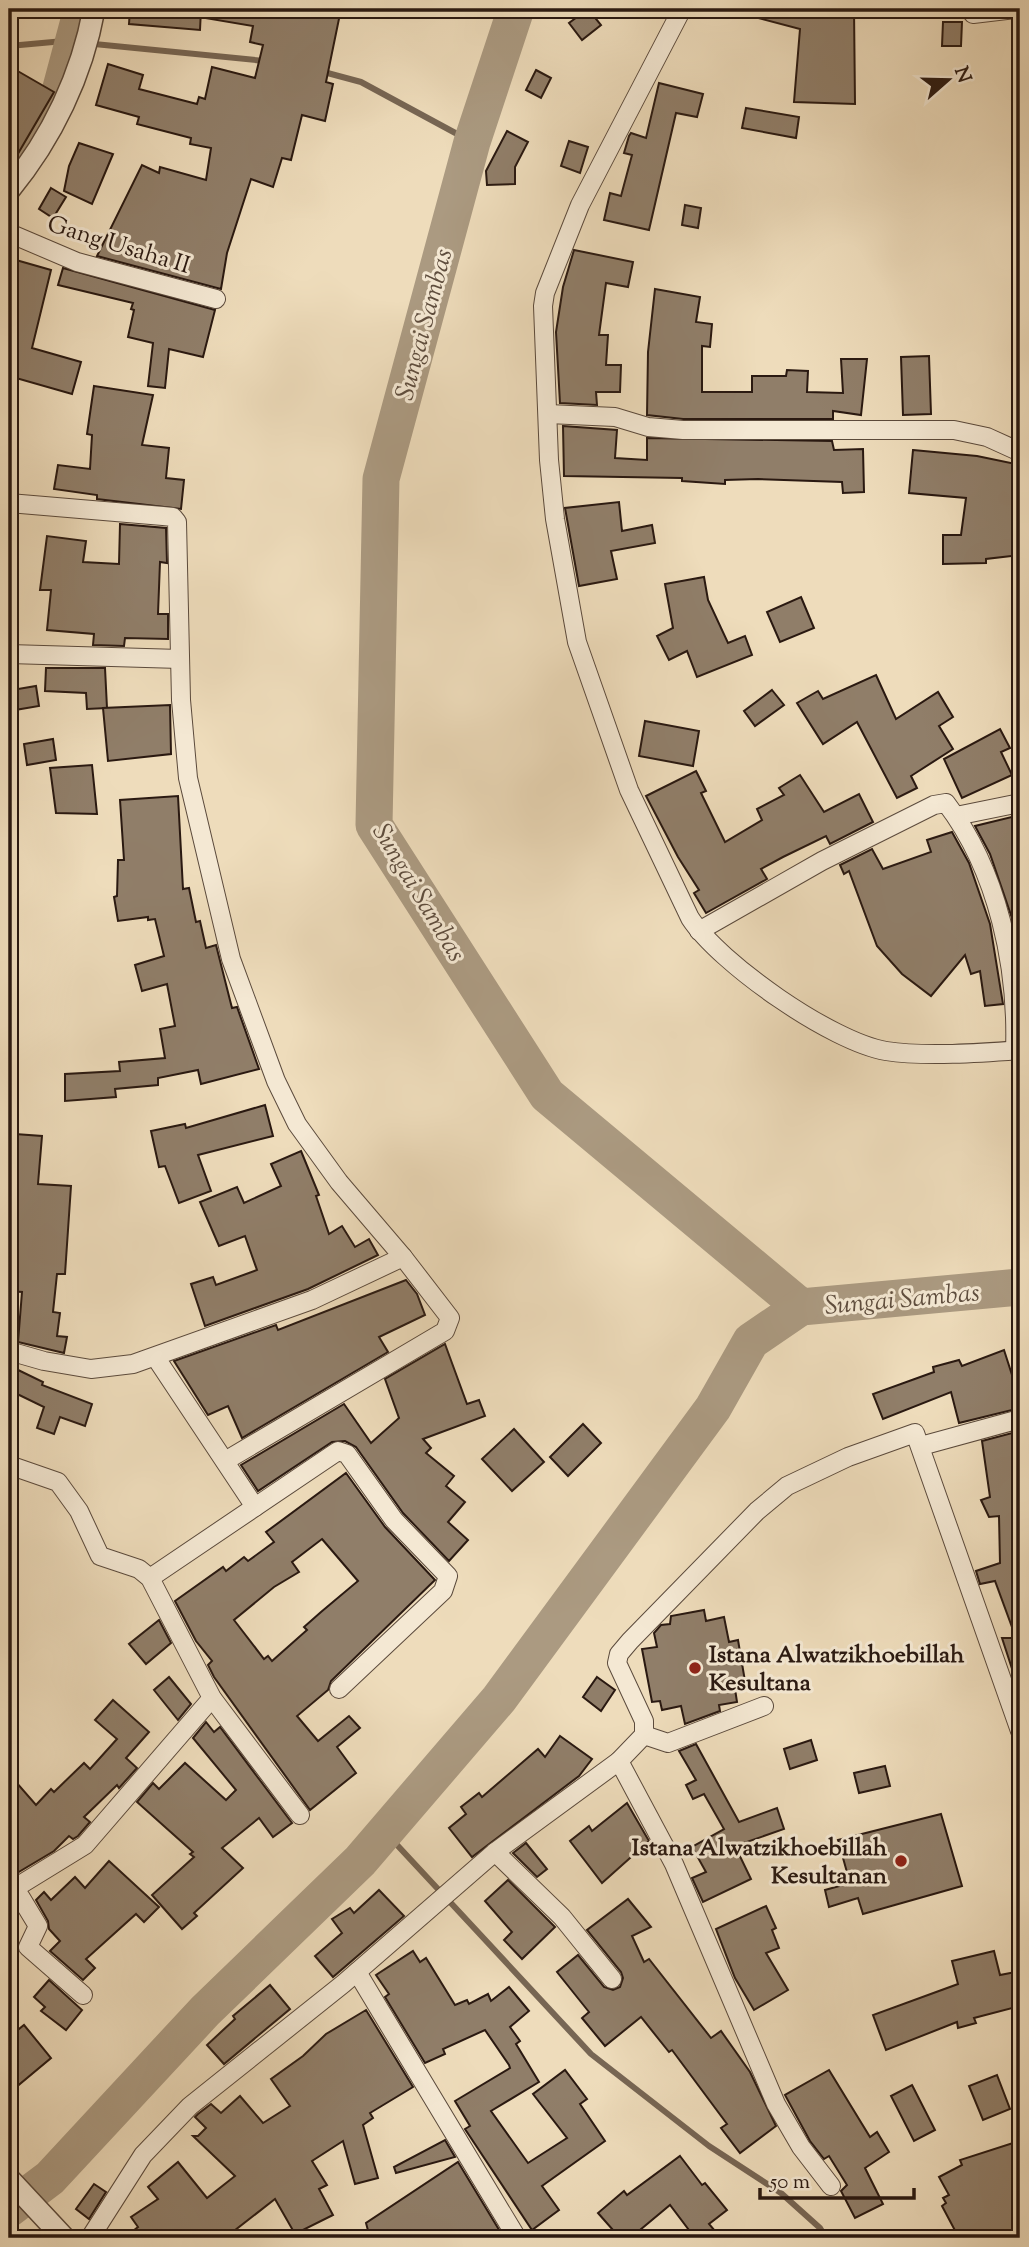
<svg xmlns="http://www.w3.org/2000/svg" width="1029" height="2247" viewBox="0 0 1029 2247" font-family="'Sorts Mill Goudy',serif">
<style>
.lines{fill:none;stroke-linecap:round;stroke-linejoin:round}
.stream{stroke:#776654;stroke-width:6}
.canal{stroke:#ab9a81;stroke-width:21}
.river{stroke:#ab9a81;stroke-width:37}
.building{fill:#907e69;stroke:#2a1911;stroke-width:2;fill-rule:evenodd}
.minor-casing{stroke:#5b4a3c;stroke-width:20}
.tertiary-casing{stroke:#5b4a3c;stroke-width:24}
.minor{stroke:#f4e8d3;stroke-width:18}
.tertiary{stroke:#f4e8d3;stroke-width:21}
.poi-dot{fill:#8f2418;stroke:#f4e8d3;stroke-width:2.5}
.labels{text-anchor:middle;stroke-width:6;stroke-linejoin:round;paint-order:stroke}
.street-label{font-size:24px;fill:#2a1911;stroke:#f4e8d3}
.poi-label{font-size:24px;font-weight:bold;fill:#2a1911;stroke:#f4e8d3;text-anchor:start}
.water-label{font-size:26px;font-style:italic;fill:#5e4d3e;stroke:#f4e8d3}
</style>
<rect width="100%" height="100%" fill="#eedcbb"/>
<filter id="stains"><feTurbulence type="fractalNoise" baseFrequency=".00286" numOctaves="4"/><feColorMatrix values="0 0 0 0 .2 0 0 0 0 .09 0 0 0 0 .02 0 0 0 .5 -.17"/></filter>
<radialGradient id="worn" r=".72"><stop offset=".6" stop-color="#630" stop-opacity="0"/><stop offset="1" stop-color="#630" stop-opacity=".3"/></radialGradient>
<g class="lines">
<!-- stream -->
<g class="stream">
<polyline points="9,46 64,41 265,61"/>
<polyline points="320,71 361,82 472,142"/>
<polyline points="385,1832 591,2054 709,2146 781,2193 820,2228 826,2238"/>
</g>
<!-- canal -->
<polyline class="canal" points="9,169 42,128 73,12"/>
<!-- river -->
<g class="river">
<polyline points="516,9 472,142 381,479 374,825 547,1095 801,1307 1020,1287"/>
<polyline points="9,2209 50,2178 205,2011 360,1861 499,1699 713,1408 751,1341 801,1307"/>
</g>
</g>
<!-- building -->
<g class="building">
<polygon points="130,9 201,9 200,30 129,24"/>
<polygon points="206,9 341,9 326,82 333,84 325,121 302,115 291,160 282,158 273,187 251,179 227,253 221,289 97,256 142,165 159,173 160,167 206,180 211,148 190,144 191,138 137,124 139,117 96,105 108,64 143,75 139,89 197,104 199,97 205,99 212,67 255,78 263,45 250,42 253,26 205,18"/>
<polygon points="588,9 601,25 582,40 569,23"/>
<polygon points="744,9 854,9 855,104 794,102 800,29 743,14"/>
<polygon points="943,22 962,22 961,46 942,46"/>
<polygon points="9,66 54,92 9,169"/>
<polygon points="536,70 551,78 541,98 526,90"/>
<polygon points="659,83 703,94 697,117 676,113 649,230 604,220 610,193 621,196 632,155 624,153 629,136 631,133 646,138"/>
<polygon points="746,108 799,117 796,138 742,128"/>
<polygon points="507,131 528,142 515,167 515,184 487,185 486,171"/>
<polygon points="569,141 588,147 580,173 561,166"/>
<polygon points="79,143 113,154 92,204 64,191 69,166"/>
<polygon points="51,188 66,197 53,218 39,209"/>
<polygon points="685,205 701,208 698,228 682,225"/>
<polygon points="574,250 633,262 628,287 606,283 599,335 608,335 606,365 621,365 620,392 596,392 597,405 560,403 556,332 563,287"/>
<polygon points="9,258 51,270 32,348 81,362 72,394 9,376"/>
<polygon points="63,268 215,310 203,357 169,349 165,388 148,386 153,343 128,337 134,310 131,309 133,303 58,285"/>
<polygon points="655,289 700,297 696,322 712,324 710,347 702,346 702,392 752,392 752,376 786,376 787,370 808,371 807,392 843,393 841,359 867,359 861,415 833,411 833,419 683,419 647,415 648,352"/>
<polygon points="929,356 931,414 903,415 901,357"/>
<polygon points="94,386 153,395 142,445 169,448 166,478 184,480 181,509 97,499 97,495 54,489 58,465 90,469 92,435 87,434"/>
<polygon points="563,426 617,430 615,458 647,460 647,438 832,441 834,450 863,449 864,492 843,493 842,482 758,479 725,480 725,484 682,481 682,478 564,476"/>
<polygon points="913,450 977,456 1020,465 1020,555 986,559 986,563 943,564 943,535 961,535 966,498 909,493"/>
<polygon points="619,502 622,531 652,525 655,543 611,551 617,579 579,586 565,508"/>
<polygon points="120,524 166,528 167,563 160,562 158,614 168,614 168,639 125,638 124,646 93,645 94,634 47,630 51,590 40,590 47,536 86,541 83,562 119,564"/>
<polygon points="704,577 708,600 728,643 745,636 752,655 697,677 687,651 669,660 657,636 673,628 665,584"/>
<polygon points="801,597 814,628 780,642 767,612"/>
<polygon points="46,668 105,668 107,708 87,709 86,693 45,691"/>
<polygon points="876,675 896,719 938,692 953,717 939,726 953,749 911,776 917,788 897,798 857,722 823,744 797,703 818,691 823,699"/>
<polygon points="36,686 39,706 15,710 12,690"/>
<polygon points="772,690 784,705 755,726 744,711"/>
<polygon points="170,705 171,754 108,761 103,708"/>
<polygon points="645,721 699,731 693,766 639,756"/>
<polygon points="1000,729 1010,748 1001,752 1012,775 962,798 944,759"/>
<polygon points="53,739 56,760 27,765 24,744"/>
<polygon points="92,765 97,814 56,813 50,768"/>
<polygon points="696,771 706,791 701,793 725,842 762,820 757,809 784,795 779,788 800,775 824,812 859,794 873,822 830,844 826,836 783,857 761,869 767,879 706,913 694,893 699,890 678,857 646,796"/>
<polygon points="178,796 183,889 189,888 196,922 200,921 206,948 216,945 232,1008 237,1007 259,1069 201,1084 198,1070 158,1078 158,1085 115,1089 116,1097 65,1101 65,1074 120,1071 119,1062 165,1058 160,1029 175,1026 167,984 142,991 135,965 164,956 155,919 148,920 148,917 118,921 114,897 117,896 118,860 124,860 120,800"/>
<polygon points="1020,815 1020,916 1012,918 990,854 975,826"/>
<polygon points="952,832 969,863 990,924 1003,1004 985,1006 980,971 971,974 965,955 931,996 902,974 877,946 849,871 844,874 840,865 872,849 883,869 931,852 927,840"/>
<polygon points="265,1105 273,1136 198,1155 211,1191 179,1203 165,1166 159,1167 151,1131 185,1124 186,1128"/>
<polygon points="15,1134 42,1136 38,1184 71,1186 65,1274 57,1274 53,1312 60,1313 57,1336 67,1337 64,1353 18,1342 22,1292 9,1291 9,1188"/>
<polygon points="301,1151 319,1195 316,1196 329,1234 342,1226 355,1247 369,1239 378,1255 308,1289 205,1326 191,1284 213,1277 216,1285 257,1270 245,1236 219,1246 200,1202 237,1187 244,1203 281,1186 271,1164"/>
<polygon points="406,1280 417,1294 425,1315 379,1337 388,1352 242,1438 228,1406 208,1415 174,1361 276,1325 278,1330"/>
<polygon points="445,1344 467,1404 479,1400 485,1416 423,1439 431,1448 426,1453 454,1476 446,1486 465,1502 448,1522 468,1540 449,1561 403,1513 356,1447 345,1441 332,1442 258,1491 241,1465 344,1404 371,1443 399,1418 385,1379"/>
<polygon points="1004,1350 1014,1381 1020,1380 1020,1408 959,1423 951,1392 883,1419 873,1394 934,1372 933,1367 959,1360 962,1366"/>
<polygon points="14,1368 43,1382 42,1385 92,1404 85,1426 60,1417 54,1434 37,1428 44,1407 9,1390 9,1370 13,1372"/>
<polygon points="583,1424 601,1443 568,1476 550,1457"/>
<polygon points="514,1429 544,1462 512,1491 482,1459"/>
<polygon points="1020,1431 1020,1684 1017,1684 1002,1638 1016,1638 995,1581 980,1584 976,1571 1000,1563 999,1516 989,1517 981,1500 990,1497 982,1441"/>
<path d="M346,1473l39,54 50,53 -104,101 -3,9 -31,26 21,25 31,-25 11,12 -23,19 19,26 -46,37 -96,-133 -6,-12 4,-4 -16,-20 -21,-40 48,-34 3,4 18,-14 4,4 26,-19 -8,-10zM322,1539l36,42 -37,31 -17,15 3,3 -35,31 -4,-5 -4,3 -30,-39 40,-33 25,-15 -7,-10z"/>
<polygon points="704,1610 706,1621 724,1617 729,1642 738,1640 746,1687 735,1689 737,1702 719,1705 720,1711 685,1724 681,1706 662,1710 660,1701 652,1702 642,1649 657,1647 654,1633 661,1625 670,1624 671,1616"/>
<polygon points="159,1620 171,1643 146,1664 129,1644"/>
<polygon points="169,1677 191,1704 178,1720 154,1690"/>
<polygon points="597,1677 615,1690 601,1711 583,1697"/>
<polygon points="113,1700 149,1732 126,1758 137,1768 119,1788 117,1785 84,1817 90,1822 78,1836 73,1839 69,1836 54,1851 12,1876 9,1872 9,1774 36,1805 51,1789 54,1792 84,1763 90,1769 117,1739 95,1720"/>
<polygon points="206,1722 214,1732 220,1727 292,1823 273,1837 259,1818 222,1848 243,1868 194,1913 197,1916 182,1929 152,1895 194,1857 190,1854 193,1852 137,1802 153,1783 159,1789 185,1763 226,1800 236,1790 193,1738"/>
<polygon points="560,1736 592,1759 579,1776 472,1857 449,1828 466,1814 461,1807 479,1793 482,1797 538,1749 545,1757"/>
<polygon points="811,1740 817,1760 790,1769 784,1749"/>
<polygon points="696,1744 739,1822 777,1808 784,1829 735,1846 751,1879 703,1902 692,1878 706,1872 692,1847 724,1829 704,1794 693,1799 686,1785 696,1780 679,1751"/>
<polygon points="885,1766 890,1786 859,1793 854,1773"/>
<polygon points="627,1803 649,1841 602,1883 570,1841 589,1826 592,1831"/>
<polygon points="941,1814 962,1886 863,1914 858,1898 829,1907 825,1890 850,1883 838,1840"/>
<polygon points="526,1843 547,1869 537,1877 513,1853"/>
<polygon points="109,1861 159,1907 144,1922 136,1914 86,1959 95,1968 83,1980 50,1951 60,1941 49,1929 48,1921 36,1900 44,1892 51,1900 75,1877 85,1888"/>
<polygon points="508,1880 555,1927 522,1959 504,1940 512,1932 485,1901"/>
<polygon points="379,1890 404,1916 333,1977 315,1956 342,1933 332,1919 350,1908 354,1913"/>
<polygon points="628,1899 651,1927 632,1936 644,1962 649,1959 711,2038 721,2031 750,2072 776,2126 740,2153 721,2128 727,2124 672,2050 669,2052 641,2017 605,2046 582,2018 589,2012 557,1972 578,1955 604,1987 613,1990 620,1987 623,1978 621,1972 587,1930"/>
<polygon points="766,1906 776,1928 772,1930 779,1948 766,1953 788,1990 754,2010 735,1978 716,1929"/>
<polygon points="413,1951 420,1962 426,1958 455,2005 467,2000 469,2004 488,1994 491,2001 509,1987 529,2011 510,2027 520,2041 516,2044 539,2082 491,2111 528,2163 567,2138 533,2094 565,2070 587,2099 580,2104 605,2141 542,2186 559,2210 532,2230 465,2129 470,2126 455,2101 510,2068 509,2065 485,2030 443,2049 445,2054 425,2063 385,1997 389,1994 376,1975"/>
<polygon points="994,1951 1000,1975 1020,1971 1020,2006 974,2018 976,2023 958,2028 957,2022 886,2050 873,2015 958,1984 952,1961"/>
<polygon points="49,1980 82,2010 66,2030 41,2011 45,2007 34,1997"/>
<polygon points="270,1985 290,2009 224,2064 207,2045 235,2019 233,2016"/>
<polygon points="366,2010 413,2087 370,2113 373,2118 363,2125 378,2178 355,2184 343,2141 312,2161 327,2185 319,2189 333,2215 295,2234 275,2199 234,2231 240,2238 124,2238 138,2227 131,2217 158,2199 148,2187 178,2162 207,2198 235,2176 193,2136 198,2136 206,2128 195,2117 198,2114 211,2104 221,2113 240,2096 263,2123 290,2106 271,2079 303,2056 326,2034"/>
<polygon points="24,2025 51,2058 9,2093 9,2037"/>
<polygon points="829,2070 870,2137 877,2132 889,2152 865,2168 883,2204 855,2218 841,2191 847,2185 829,2156 824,2159 810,2141 785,2095"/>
<polygon points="997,2075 1010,2109 983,2120 969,2086"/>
<polygon points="912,2085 935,2130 914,2141 891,2096"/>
<polygon points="445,2140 455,2157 396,2173 394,2167"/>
<polygon points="1013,2143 1020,2162 1020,2238 959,2238 942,2206 946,2203 943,2198 949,2195 939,2177 962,2165 960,2160"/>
<polygon points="680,2156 702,2185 705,2183 727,2210 709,2224 721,2238 695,2238 670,2205 640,2230 645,2238 620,2238 598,2213 624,2191 627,2195"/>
<polygon points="458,2162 504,2238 370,2238 366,2223"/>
<polygon points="94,2184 106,2192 89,2219 76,2209"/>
</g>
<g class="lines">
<!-- minor casing -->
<g class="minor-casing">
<g id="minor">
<path d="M682,9l-102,196 -35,88 -2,13 6,154 6,59 22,123 52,148 61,128c30,46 142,124 196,133 38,6 95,2 134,-1"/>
<polyline points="973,14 1015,9"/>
<polyline points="9,233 77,262 216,299"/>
<polyline points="548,414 615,417 648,427 683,430 954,430 987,437 1020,452"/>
<polyline points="9,503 163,516 173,517 177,522 181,700 188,778 231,959 276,1081 297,1124 339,1182 403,1257 450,1318 445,1331 225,1461"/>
<polyline points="9,654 180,659"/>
<polyline points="956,816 1020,803"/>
<path d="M699,931l123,-70 112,-56 12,-2c52,68 72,164 69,248"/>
<polyline points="9,1351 44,1361 91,1369 133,1364 312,1300 403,1257"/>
<polyline points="156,1358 255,1507"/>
<polyline points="921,1446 1020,1419"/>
<polyline points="9,1465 58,1482 79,1511 100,1556 139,1569 150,1578 212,1698 300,1815"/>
<polyline points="150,1578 332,1455 338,1451 347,1454 394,1520 448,1576 443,1591 339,1689"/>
<polyline points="644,1735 668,1743 764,1706"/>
<polyline points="619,1761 644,1735 644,1721 617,1663 619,1654 630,1641 757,1511 787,1486 848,1457 915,1433 1020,1731"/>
<polyline points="495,1852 562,1917 612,1979"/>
<polyline points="357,1972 517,2238"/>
<polyline points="83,1995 28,1947 38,1926 15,1888 85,1845 212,1698"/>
<polyline points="90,2238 143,2155 190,2106 343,1984 495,1852 619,1761 674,1864 776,2104 801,2147 831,2186"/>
</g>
</g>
<!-- tertiary casing -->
<g class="tertiary-casing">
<g id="tertiary">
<path d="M9,190c43,-52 73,-115 85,-181"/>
<polyline points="9,2179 64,2238"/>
</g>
</g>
<!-- minor -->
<use href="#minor" class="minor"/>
<!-- tertiary -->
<use href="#tertiary" class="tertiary"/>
</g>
<!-- markers -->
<g class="poi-dot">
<circle cx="695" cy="1668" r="7"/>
<circle cx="901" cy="1861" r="7"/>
</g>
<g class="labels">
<!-- street labels -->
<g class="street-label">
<text transform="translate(119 244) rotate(17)" y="8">Gang Usaha II</text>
</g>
<!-- poi labels -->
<g class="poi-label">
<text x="709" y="1662">Istana Alwatzikhoebillah<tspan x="709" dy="28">Kesultana</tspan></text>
<text x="887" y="1855" text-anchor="end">Istana Alwatzikhoebillah<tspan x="887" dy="28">Kesultanan</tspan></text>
</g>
<!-- water labels -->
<g class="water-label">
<text transform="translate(423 324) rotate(-75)" y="9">Sungai Sambas</text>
<text transform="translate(420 892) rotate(59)" y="9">Sungai Sambas</text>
<text transform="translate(902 1298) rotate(-5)" y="9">Sungai Sambas</text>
</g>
</g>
<!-- margin -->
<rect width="1029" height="2247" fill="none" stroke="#eedcbb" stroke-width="35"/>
<rect x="10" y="10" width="1008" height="2226" fill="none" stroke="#2a1911" stroke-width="3.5"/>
<rect x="18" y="18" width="994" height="2212" fill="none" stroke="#2a1911" stroke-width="2"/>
<!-- north arrow -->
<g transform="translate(948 80) rotate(70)" stroke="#f4e8d3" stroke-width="5" paint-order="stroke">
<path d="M0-5L12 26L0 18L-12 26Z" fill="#2a1911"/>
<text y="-10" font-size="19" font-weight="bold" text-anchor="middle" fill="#2a1911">N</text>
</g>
<!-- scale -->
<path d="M760 2188v10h154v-10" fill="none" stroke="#2a1911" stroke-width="3.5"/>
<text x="770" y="2188" font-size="21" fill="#2a1911" stroke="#f4e8d3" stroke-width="5" paint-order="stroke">50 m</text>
<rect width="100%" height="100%" filter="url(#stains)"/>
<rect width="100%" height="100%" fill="url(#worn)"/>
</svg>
